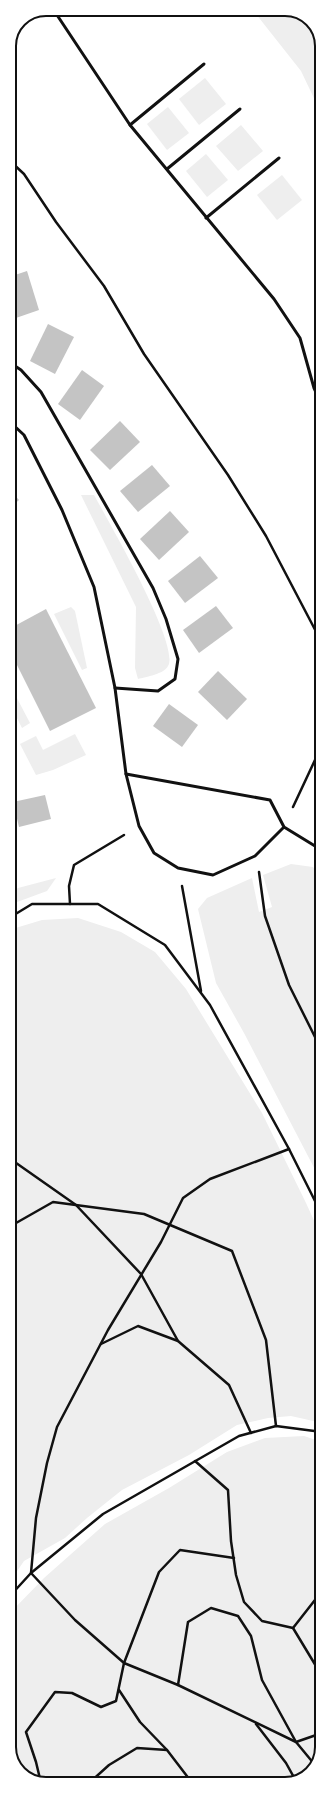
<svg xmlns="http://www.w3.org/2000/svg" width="331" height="1793" viewBox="0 0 331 1793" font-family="'Noto Sans',sans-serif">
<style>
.green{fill:#eee}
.building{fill:#c4c4c4}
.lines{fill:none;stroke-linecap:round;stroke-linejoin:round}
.path{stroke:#111;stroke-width:2.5}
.service{stroke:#111;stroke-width:3}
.rim{fill:none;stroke:#111;stroke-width:2}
</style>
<rect width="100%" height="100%" fill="#fff"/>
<!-- green -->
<g class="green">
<polygon points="252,9 290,9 311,20 322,41 322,115 301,71"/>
<polygon points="205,78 226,104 199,125 179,99"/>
<polygon points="168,107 189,133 167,150 147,124"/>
<polygon points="241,125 263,151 238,171 216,146"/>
<polygon points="206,154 228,180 207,197 186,171"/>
<polygon points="282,175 302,200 277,220 257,195"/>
<path d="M81,495h13c13,24 87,151 74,171 -4,8 -22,11 -30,13l-3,-11 1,-61z"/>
<polygon points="71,607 75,611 87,668 82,670 54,614"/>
<polygon points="9,683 30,723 22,728 15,714 9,717"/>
<polygon points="75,734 86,755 53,770 36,775 20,744 36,736 43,750"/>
<polygon points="291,864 313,867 322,879 322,1183 244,1033 216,983 198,909 207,898 252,878 259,912 272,907 263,875"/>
<polygon points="56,878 47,891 9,905 9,895 18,888"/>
<polygon points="78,918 121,932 155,952 186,989 262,1113 306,1203 322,1238 322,1423 291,1416 268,1418 237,1425 189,1455 122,1490 87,1518 65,1538 24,1561 9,1583 9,930 42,920"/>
<polygon points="304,1436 322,1442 322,1747 313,1772 290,1784 41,1784 20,1773 9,1752 9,1614 44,1578 105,1524 169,1488 227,1452 265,1438"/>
</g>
<!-- building -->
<g class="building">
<polygon points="9,239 11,239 12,257 9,257"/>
<polygon points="27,271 39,310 13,319 9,307 9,277"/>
<polygon points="48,324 74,337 55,374 30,361"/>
<polygon points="82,370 104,386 80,420 58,404"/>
<polygon points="120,421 140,442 110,470 90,450"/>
<polygon points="152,465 170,486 138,512 120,491"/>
<polygon points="9,489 19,500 9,509"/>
<polygon points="170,511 189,532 159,560 140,539"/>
<polygon points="200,556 218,578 185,603 168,581"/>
<polygon points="216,606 233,628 199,653 183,630"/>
<polygon points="46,609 96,708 50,731 9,649 9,629"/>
<polygon points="218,671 247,699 227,720 198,692"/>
<polygon points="169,704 198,725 182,747 153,726"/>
<polygon points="45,795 51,819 19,827 13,802"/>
</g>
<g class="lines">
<!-- path -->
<g class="path">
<polyline points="9,160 24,174 56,222 104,286 144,354 228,475 266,536 322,643"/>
<polyline points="293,807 322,745"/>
<polyline points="259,872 265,916 289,985 322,1051"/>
<polyline points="182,886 201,991"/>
<polyline points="70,904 69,886 74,865 124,835"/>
<polyline points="9,918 32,904 98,904 165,945 210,1005 289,1149 322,1215"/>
<polyline points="289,1149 210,1179 183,1198 161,1242 108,1330 57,1427 47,1463 36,1518 31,1573 75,1620 124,1663 178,1685 296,1742 315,1765"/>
<polyline points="9,1158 76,1205 141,1274 178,1341"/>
<polyline points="9,1227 53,1202 144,1214 232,1251 266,1340 276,1426"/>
<polyline points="101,1344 138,1326 178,1341 229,1385 251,1433"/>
<polyline points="195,1461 228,1490 231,1541 236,1575 244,1602 262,1621 293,1628 322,1676"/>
<polyline points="9,1597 31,1573 103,1514 239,1436 276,1426 322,1432"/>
<polyline points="293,1628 322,1591"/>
<polyline points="178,1685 188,1622 211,1608 238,1616 251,1636 262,1680 296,1742 322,1733"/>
<polyline points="119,1690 140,1722 167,1750"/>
<polyline points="256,1724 286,1763 296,1781"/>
<polyline points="41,1783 36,1762 26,1732 55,1692 72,1693 101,1707 116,1701 124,1663 159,1572 180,1550 234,1558"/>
<polyline points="88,1784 109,1765 137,1748 167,1750 193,1784"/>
</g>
<!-- service -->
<g class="service">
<polyline points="53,9 130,125 274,299 300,338 314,388 322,405"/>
<polyline points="130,125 204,64"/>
<polyline points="167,169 240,109"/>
<polyline points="206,218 279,158"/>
<polyline points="9,322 11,328 9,333"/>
<polyline points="9,362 21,370 41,392 153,588 166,619 178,659 175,679 158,691 115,688"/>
<polyline points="9,421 24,435 62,510 94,587 115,688 126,774"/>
<polyline points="284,827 255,856 213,875 178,868 154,853 139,826 126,774 270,800 284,827 315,846 322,854"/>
</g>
</g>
<!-- crop -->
<path d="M0 0H331V1793H0ZM46 16H285A30 30 0 0 1 315 46V1747A30 30 0 0 1 285 1777H46A30 30 0 0 1 16 1747V46A30 30 0 0 1 46 16Z" fill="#fff" fill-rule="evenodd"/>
<path class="rim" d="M46 16H285A30 30 0 0 1 315 46V1747A30 30 0 0 1 285 1777H46A30 30 0 0 1 16 1747V46A30 30 0 0 1 46 16Z"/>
</svg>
